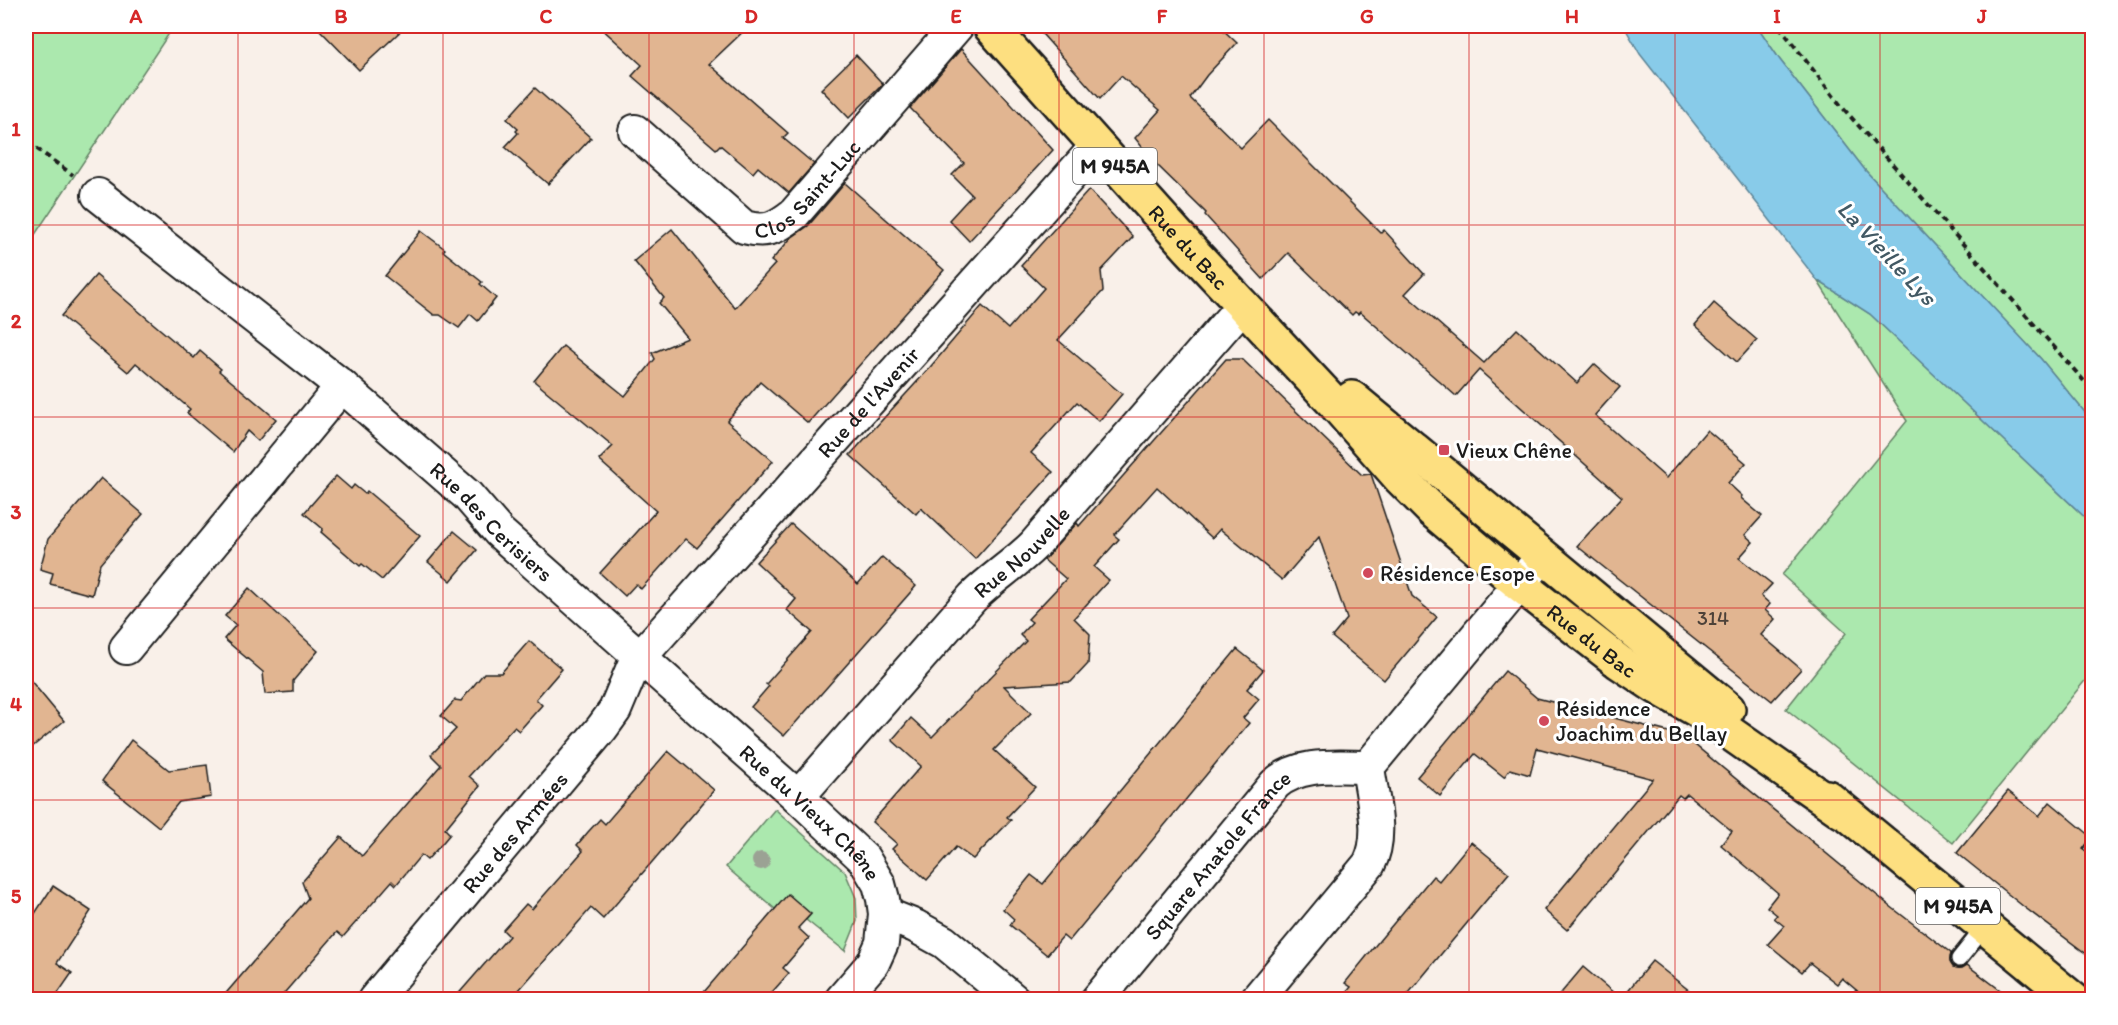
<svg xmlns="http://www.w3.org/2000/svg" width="2118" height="1025" viewBox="0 0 2118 1025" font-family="Itim,sans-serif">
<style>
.green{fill:#abe8ae;stroke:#648265;stroke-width:1.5}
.water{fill:#88cbe9;stroke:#5d8597;stroke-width:1.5}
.building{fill:#e1b591;stroke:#1c1c1c;stroke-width:1.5}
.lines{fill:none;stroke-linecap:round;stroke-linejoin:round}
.lane-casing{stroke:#1c1c1c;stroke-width:20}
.street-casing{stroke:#1c1c1c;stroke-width:36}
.primary-casing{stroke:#1c1c1c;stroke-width:38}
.path{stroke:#1c1c1c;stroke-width:4;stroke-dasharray:6 4.5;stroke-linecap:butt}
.lane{stroke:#fff;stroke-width:15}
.street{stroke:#fff;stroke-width:32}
.primary{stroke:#fddf80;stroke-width:33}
.tree{fill:#9ba294}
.grid{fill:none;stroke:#d62828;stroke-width:1.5;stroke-opacity:0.55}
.poi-dot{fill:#d1495b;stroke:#fff;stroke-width:2}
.labels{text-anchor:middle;stroke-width:6;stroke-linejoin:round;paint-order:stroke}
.number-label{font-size:20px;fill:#4d4239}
.shield{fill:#fff;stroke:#606060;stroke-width:1.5}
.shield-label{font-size:21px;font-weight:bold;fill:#1c1c1c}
.street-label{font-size:22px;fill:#1c1c1c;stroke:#fff}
.poi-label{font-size:22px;fill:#1c1c1c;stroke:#fff;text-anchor:start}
.water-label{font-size:24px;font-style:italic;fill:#425964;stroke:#fff}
.neatline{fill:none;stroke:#d62828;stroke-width:2}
.grid-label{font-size:20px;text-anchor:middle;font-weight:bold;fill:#d62828}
</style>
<rect width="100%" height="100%" fill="#f9f0e9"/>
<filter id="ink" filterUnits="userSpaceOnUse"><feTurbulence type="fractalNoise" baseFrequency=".0167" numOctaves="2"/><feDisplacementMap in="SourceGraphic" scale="12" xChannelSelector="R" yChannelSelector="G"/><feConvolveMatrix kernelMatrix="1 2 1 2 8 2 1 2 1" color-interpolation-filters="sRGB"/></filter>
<g filter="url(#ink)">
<!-- green -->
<g class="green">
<polygon points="26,26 174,26 26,248"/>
<polygon points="1757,26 2092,26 2092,421 2041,359 1865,170 1780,60"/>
<polygon points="1817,280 1870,314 2092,524 2092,672 1953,843 1786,709 1846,633 1782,575 1907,421"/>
<polygon points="775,809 845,872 856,898 857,921 845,951 806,920 811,914 775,909 726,867"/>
</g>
<!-- water -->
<polygon class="water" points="1624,26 1757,26 1780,60 1865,170 2041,359 2092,421 2092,524 1870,314 1817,280 1640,54"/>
<!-- building -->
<g class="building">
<polygon points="316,26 406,26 359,70"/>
<polygon points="599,26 749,26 709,64 788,133 783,138 814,164 789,193 758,167 753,173 720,145 716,149 632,76 642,65"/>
<polygon points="1035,26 1219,26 1237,43 1207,75 1190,98 1241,148 1268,120 1381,233 1384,230 1424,274 1405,294 1484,363 1517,329 1577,383 1594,364 1620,387 1595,415 1666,478 1707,430 1746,463 1728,483 1742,496 1741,498 1762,516 1745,535 1753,542 1739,558 1772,584 1761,596 1770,604 1765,610 1775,619 1761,635 1801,669 1772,701 1577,546 1622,497 1479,370 1456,396 1360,312 1358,314 1355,312 1352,315 1288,253 1263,279 1205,215 1206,213 1154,162 1135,138 1160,110 1121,76 1100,99"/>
<polygon points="961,49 1053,150 969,241 949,220 972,195 952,175 964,163 910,108"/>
<polygon points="856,55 883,84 849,118 821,89"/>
<polygon points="535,88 591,138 548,184 505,147 518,133 516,131 518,129 507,119"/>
<polygon points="845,183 944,270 808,423 760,382 727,421 773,461 697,548 686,539 641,589 636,584 625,596 600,573 656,511 601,462 599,460 613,446 534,381 563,346 625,396 655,359 652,353 688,338 659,303 664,298 634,261 672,229 735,308 775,264 771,261 791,238 808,226"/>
<polygon points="1089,190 1133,237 1101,271 1103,291 1058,340 1122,394 1099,421 1077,402 1031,453 1053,472 975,559 921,508 916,514 850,455 926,372 982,306 1008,329 1044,288 1021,266"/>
<polygon points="421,231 445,249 443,251 482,282 480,284 496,298 478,321 470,314 459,328 440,315 434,315 385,276"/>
<polygon points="96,275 194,358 200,351 221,369 219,371 276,419 258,441 247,431 233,452 187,413 190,409 136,363 128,372 61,316"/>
<polygon points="1714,303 1757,340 1737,362 1695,325"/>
<polygon points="1226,359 1242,359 1362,475 1371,474 1412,596 1437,617 1384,680 1332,637 1347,619 1319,537 1282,580 1220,529 1212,538 1157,487 1114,535 1119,539 1094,567 1109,580 1074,618 1090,634 1088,664 1071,682 1004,686 1031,713 994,750 1035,787 1007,817 1011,820 973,859 956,847 927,880 892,849 897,844 872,822 921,766 892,740 911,718 932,737 1026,641 1020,635 1032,622 1028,619 1066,579 1044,560 1077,523 1079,526"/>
<polygon points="336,476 351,489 354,485 365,494 367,491 420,536 382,580 362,564 360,566 321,532 323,529 304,513"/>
<polygon points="101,478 143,514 100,564 92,595 50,584 53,573 40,569 48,539"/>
<polygon points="791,524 858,584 882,557 916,586 784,736 751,707 769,686 766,684 812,632 787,610 796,599 756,562"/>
<polygon points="454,531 477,550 451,581 428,562"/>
<polygon points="249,588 318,651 293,681 293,692 265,694 263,672 224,639 236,625 225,616"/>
<polygon points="529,641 562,669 536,699 542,705 519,731 514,727 469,776 480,786 445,829 450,834 439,847 427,860 421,855 396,885 392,881 343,937 337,932 279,999 221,999 308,898 302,882 341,837 362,856 441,765 431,755 456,729 441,716 455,700 461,701 484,673 501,673"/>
<polygon points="1237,649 1263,670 1247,689 1259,699 1243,718 1249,723 1069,941 1063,936 1047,955 1010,925 1014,919 1003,909 1031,875 1043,884"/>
<polygon points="1505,671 1537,698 1684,736 1890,906 1951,953 1950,962 1953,967 1962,968 1967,965 2012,999 1867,999 1842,978 1837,984 1810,963 1802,972 1768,944 1784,926 1774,918 1777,915 1767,907 1778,893 1721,845 1732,831 1687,794 1683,798 1679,795 1567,930 1544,910 1653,779 1537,748 1530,775 1510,769 1504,777 1475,754 1440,796 1417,777"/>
<polygon points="26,675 64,721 26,752"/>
<polygon points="131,740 169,770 207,765 211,797 179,802 159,827 102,781"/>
<polygon points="668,751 714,790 603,919 591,908 511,999 454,999 509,936 503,930 526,904 532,909 583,851 577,845 588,832 600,819 605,824"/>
<polygon points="2008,791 2039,816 2050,802 2092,837 2083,849 2092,855 2092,958 2024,907 1957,853"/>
<polygon points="1471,842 1509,873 1442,953 1404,999 1341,999 1351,987 1345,983 1379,941 1433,876 1439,881"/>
<polygon points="53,886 91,911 57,963 72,973 54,999 26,999 26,927"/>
<polygon points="788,894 811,914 798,928 809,938 783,968 789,973 766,999 698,999"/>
<polygon points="1652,961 1700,999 1556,999 1583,967 1621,999"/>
</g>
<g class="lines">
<!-- lane casing -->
<g class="lane-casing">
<polyline id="lane" points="1959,959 1984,928"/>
</g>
<!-- street casing -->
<g class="street-casing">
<g id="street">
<path id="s1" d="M635,131l109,96c23,6 32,1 50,-13l163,-188"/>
<path id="s2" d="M98,195l244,191 125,109 32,37 299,265 66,62 15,25 4,15 2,15 -3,29 -9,20 -32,37"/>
<polyline points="126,648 342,386"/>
<path id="s3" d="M798,797l175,-200c19,-19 42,-33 61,-52l209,-240"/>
<polyline points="885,914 915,926 944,942 1014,1000"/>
<path id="s4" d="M374,1000l228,-272 13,-18 18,-43 7,-10 457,-511"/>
<path id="s5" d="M1097,1000l178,-216c25,-22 62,-17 93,-17"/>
<path d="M1256,1000l113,-136c15,-29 3,-66 -1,-97l174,-210"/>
</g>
</g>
<!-- primary casing -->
<g class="primary-casing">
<g id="primary">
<path id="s6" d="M990,26l199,222 145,155 66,75 33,33 86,73 100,78 36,24 42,24 146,102"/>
<polyline points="1352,398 1728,709"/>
<polyline points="1827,797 2074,1000"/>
</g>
</g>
<!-- path -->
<g class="path">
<polyline points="1779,26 1842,107 2092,390"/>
<polyline points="26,146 37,149 73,175"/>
</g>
<!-- lane -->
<use href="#lane" class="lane"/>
<!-- street -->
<use href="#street" class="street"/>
<!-- primary -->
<use href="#primary" class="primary"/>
</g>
<!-- trees -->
<circle class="tree" cx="761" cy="861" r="9"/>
</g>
<!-- grid -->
<path class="grid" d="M238,26v974M443,26v974M649,26v974M854,26v974M1059,26v974M1264,26v974M1469,26v974M1675,26v974M1880,26v974M26,225h2066M26,417h2066M26,608h2066M26,800h2066"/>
<!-- markers -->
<g class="poi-dot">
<rect x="1438" y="444" width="12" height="12" rx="3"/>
<circle cx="1368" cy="573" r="6"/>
<circle cx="1544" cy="721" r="6"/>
</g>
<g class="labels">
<!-- number labels -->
<g class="number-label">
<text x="1713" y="625">314</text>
</g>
<!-- shield labels -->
<g class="shield">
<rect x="1073" y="148" width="84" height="36" rx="4.5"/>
<rect x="1916" y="888" width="84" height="36" rx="4.5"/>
</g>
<g class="shield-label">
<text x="1115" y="173">M 945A</text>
<text x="1958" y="913">M 945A</text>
</g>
<!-- street labels -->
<g class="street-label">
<text dy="8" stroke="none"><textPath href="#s1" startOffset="225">Clos Saint-Luc</textPath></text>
<text dy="8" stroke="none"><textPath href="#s6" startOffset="297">Rue du Bac</textPath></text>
<text dy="8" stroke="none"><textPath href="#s4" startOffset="778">Rue de l'Avenir</textPath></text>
<text dy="8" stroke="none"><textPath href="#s2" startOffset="512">Rue des Cerisiers</textPath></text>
<text dy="8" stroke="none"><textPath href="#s3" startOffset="332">Rue Nouvelle</textPath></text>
<text dy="8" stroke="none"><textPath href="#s6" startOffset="862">Rue du Bac</textPath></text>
<text dy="8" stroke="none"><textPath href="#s2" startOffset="944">Rue du Vieux Chêne</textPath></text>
<text dy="8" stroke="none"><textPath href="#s4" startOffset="219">Rue des Armées</textPath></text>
<text dy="8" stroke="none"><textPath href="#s5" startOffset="189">Square Anatole France</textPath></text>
</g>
<!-- poi labels -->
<g class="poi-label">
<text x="1456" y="458">Vieux Chêne</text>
<text x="1380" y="581">Résidence Esope</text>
<text x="1556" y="716">Résidence<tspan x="1556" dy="25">Joachim du Bellay</tspan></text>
</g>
<!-- water labels -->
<g class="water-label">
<text transform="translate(1887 253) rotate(47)" y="8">La Vieille Lys</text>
</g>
</g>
<!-- margin -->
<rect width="2118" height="1025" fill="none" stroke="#fff" stroke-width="66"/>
<rect x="33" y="33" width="2052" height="959" class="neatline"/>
<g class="grid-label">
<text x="136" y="23">A</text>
<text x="341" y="23">B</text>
<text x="546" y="23">C</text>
<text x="751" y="23">D</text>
<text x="956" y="23">E</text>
<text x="1162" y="23">F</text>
<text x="1367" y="23">G</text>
<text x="1572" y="23">H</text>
<text x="1777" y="23">I</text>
<text x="1982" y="23">J</text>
<text x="16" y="136">1</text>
<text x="16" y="328">2</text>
<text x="16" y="519">3</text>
<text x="16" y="711">4</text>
<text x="16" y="903">5</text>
</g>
</svg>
